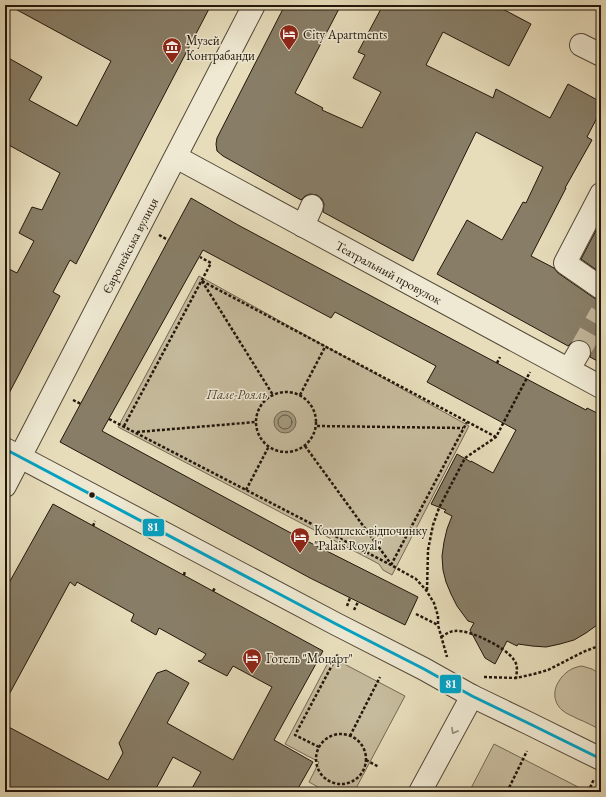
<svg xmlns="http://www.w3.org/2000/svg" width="606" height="797" viewBox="0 0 606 797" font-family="'EB Garamond',serif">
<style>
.green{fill:#c6bb9d;stroke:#746954}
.water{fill:#a49a7f;stroke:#706651}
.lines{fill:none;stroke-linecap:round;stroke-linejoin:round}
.shore{stroke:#635845;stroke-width:1}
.building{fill:#887e67;stroke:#22170b}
.minor-tunnel{stroke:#c0b598;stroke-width:22;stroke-dasharray:22 11;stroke-linecap:butt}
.minor-casing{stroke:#534837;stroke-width:24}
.path{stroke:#22170b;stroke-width:2.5;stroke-dasharray:3 2;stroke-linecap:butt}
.minor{stroke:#efe9d3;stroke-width:22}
.bus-1-casing{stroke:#efe9d3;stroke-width:6}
.bus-1{stroke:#02a2c4;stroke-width:3}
.oneway{stroke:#938a79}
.bus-dot{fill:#22170b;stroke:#efe9d3;stroke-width:1.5}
.labels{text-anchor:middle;stroke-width:3;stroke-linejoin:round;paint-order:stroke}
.poi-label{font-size:13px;fill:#22170b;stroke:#efe9d3;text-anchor:start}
.street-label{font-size:13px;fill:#22170b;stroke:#efe9d3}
.park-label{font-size:13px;font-style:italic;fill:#534837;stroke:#efe9d3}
.line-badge{stroke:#efe9d3;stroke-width:1.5}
.badge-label{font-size:11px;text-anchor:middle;font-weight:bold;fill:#fff}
</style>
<rect width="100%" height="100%" fill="#e7ddbb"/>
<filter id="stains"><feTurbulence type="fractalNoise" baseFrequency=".005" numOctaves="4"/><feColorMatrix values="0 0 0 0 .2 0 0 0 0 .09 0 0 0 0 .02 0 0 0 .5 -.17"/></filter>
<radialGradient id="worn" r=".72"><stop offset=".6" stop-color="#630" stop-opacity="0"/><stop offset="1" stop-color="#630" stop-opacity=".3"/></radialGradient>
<!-- green -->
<g class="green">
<polygon points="199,276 469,426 392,575 383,570 379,564 118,427"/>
<polygon points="331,657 405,696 354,792 327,792 309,782 319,762 285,744"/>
<path d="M582,666l10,3 9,5v56c-8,-4 -15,-8 -23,-11 -5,-3 -12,-5 -16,-9 -9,-8 -9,-20 -3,-29 5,-8 13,-14 23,-15z"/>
<polygon points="494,744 580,788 578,792 469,792"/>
</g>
<!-- water -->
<circle class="water" cx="285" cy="422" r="11"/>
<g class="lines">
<!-- shore -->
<circle class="shore" cx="285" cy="422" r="7"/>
</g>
<!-- building -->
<g class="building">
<polygon points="8,5 211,5 76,264 70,260 53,292 60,296 5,401 5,267 17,273 34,241 19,233 32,207 42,210 60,173 5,143 5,56 42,77 29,100 77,126 111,61"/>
<polygon points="285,5 341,5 295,93 323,108 322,110 362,128 381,92 353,78 365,55 358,52 383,5 495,5 531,24 509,66 443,32 426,65 493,98 496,89 550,118 568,84 601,102 601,110 587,137 592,140 565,188 566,188 531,256 554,268 558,273 594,298 601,300 601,363 590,357 591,352 590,346 585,341 579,340 573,341 568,346 437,274 467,220 502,240 523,202 526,203 543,167 476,132 413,261 323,212 324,204 322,199 317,195 310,194 305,196 301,200 223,156 217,151 216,144 217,138"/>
<polygon points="191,198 238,225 540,386 586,410 587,408 601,415 601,621 597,625 586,633 574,640 560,644 546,647 532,646 518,644 517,646 507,641 495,664 485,658 470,630 474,623 468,621 457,606 451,594 446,582 443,570 442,556 444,542 447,529 452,516 444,512 446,510 431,504 457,454 471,462 471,461 493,473 516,430 427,382 436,366 335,312 331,318 203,250 102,431 289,532 418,597 405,625 310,578 60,442"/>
<polygon points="601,221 601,273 581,259"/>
<polygon points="53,504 323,651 274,740 313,762 296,792 190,792 201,772 173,757 154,792 5,792 5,725 108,780 123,753 119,743 157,673 166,670 189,683 167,723 233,760 272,687 233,666 227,676 198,661 202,660 206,654 159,628 156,635 131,621 134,614 77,582 75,586 70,582 5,702 5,590"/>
</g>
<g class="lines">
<!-- minor-tunnel -->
<polyline class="minor-tunnel" points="579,352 601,313"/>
<!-- minor casing -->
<g class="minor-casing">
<g id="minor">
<polyline points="581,45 601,55"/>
<path id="s1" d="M176,157l425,230"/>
<polyline points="601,194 565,263 601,288"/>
<polyline points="303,226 312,206"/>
<polyline points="569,369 579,352"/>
<polyline points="5,449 336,624 424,669 472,696 528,723 601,759"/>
<path id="s2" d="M5,486l249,-481"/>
<polyline points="420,792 472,696"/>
</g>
</g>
<!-- path -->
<g class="path">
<polyline points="159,235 168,240"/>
<polyline points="202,281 496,437"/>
<polyline points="202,281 273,395"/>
<polyline points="497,363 500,357"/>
<circle cx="286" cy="422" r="30"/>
<polyline points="300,395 325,347"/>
<polyline points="73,400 81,404"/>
<polyline points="109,419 391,565 416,579 426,590 434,603 438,616 438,625 447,657"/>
<polyline points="124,426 211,263 200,257"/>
<polyline points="317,426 463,428"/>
<polyline points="137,432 256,422"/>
<polyline points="305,446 391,564"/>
<polyline points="246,490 269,446"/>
<polyline points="93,526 95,521"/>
<polyline points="391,565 467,422"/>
<polyline points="184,575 185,571"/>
<polyline points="427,590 428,550 433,525 439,508 465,458 496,437 530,372"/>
<polyline points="213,591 215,588"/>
<polyline points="347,606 350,598"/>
<polyline points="354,610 358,602"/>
<polyline points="416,614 438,625"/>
<path d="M441,637c5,-3 9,-6 14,-6 14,-2 52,17 59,29 4,5 3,11 2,18"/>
<polyline points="484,677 516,678 534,674 548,670 583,652 601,645"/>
<circle cx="341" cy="759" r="25"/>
<polyline points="350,736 380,677"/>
<polyline points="319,747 295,735 338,654"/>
<polyline points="366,760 379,767"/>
<polyline points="507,792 527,751"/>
<polyline points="588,792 594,779"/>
</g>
<!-- minor -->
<use href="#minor" class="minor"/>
<!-- bus-1 casing -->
<g class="bus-1-casing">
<polyline id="bus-1" points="5,449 336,624 424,669 472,696 528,723 601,759"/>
</g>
<!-- bus-1 -->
<use href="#bus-1" class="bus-1"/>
</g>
<!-- one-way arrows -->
<defs><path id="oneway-chevron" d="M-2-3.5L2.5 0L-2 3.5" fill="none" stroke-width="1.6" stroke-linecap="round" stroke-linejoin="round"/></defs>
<use class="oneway" href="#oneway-chevron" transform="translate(454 731) rotate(119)"/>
<!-- icons -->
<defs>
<g id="hotel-pin" transform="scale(1)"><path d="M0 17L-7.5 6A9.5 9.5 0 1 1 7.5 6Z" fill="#8f2418" stroke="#efe9d3"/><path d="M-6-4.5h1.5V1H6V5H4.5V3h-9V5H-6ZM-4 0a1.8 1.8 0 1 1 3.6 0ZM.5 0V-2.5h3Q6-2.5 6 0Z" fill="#fff"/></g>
<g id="museum-pin" transform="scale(1)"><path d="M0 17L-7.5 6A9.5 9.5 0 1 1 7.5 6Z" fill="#8f2418" stroke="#efe9d3"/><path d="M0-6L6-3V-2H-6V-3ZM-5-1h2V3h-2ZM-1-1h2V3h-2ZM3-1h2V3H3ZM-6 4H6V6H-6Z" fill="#fff"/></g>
</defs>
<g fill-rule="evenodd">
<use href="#hotel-pin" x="289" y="34"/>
<use href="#museum-pin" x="172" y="47"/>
<use href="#hotel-pin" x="300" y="537"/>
<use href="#hotel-pin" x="252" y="658"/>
</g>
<!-- markers -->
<circle class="bus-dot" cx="92" cy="495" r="3.5"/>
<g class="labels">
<!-- poi labels -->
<g class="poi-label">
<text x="303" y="39">City Apartments</text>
<text x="186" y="45">Музей<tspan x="186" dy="15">Контрабанди</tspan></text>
<text x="314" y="535">Комплекс відпочинку<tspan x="314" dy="15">"Palais Royal"</tspan></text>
<text x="266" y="663">Готель "Моцарт"</text>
</g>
<!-- street labels -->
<g class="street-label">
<text dy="5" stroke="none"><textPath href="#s2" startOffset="271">Європейська вулиця</textPath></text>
<text dy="5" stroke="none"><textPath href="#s1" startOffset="242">Театральний провулок</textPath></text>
</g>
<!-- park labels -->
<g class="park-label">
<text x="237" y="399">Пале-Рояль</text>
</g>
</g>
<g class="line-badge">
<rect x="142" y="518" width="23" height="19" rx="4" fill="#02a2c4"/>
<rect x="439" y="674" width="23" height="20" rx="4" fill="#02a2c4"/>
</g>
<g class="badge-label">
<text x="153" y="531">81</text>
<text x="451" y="688">81</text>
</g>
<!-- margin -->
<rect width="606" height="797" fill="none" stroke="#e7ddbb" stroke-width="20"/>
<rect x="6" y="6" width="594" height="785" fill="none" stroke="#22170b" stroke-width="2"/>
<rect x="10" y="10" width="586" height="777" fill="none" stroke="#22170b"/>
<rect width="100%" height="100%" filter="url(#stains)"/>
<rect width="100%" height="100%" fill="url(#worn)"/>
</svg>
